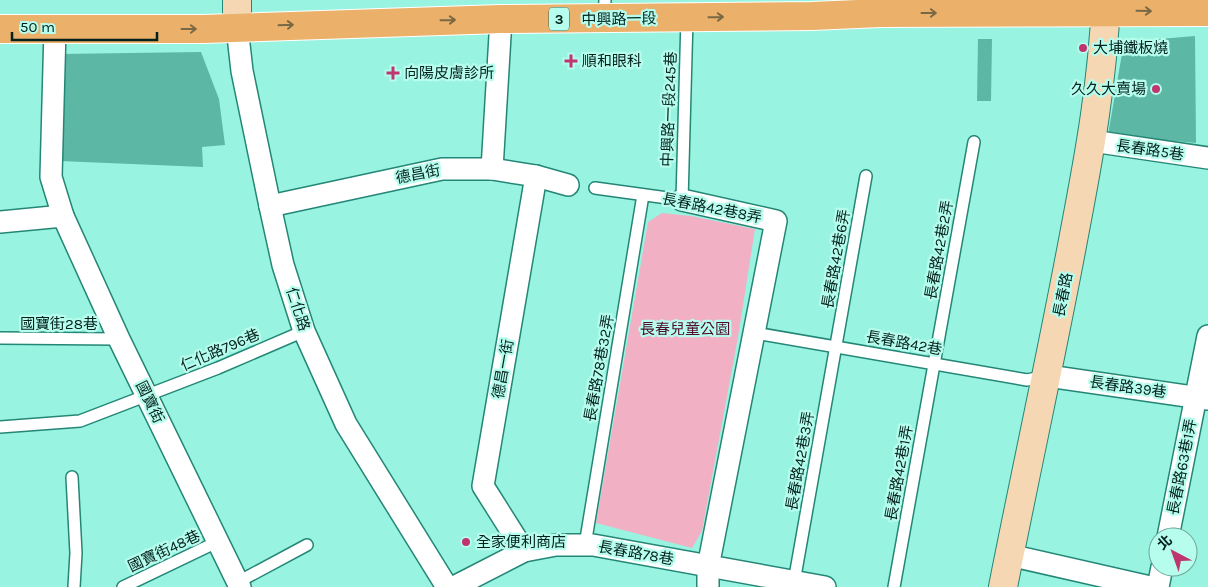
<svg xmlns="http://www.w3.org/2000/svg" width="1208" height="587" viewBox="0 0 1208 587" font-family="Karla,'Noto Sans TC',sans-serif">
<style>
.green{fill:#f1b0c4}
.building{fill:#5cb7a5}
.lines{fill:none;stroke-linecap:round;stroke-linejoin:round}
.lane-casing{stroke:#248676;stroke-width:14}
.street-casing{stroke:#248676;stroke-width:24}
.secondary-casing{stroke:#248676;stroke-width:30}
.primary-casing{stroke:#fff;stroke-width:30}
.lane{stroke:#fff;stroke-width:11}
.street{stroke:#fff;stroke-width:21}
.secondary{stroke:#f5d7b4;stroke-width:28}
.primary{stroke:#ebb06a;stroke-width:28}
.oneway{stroke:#786843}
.poi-dot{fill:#bf3570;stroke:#b6fded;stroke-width:2}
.labels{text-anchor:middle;stroke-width:4.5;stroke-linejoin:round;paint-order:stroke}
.shield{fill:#b6fded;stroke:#39635b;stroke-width:1}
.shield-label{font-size:14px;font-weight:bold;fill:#04211c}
.street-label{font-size:15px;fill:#04211c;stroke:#b6fded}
.poi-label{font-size:15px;fill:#04211c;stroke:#b6fded;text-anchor:start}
.park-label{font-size:15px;fill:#500c2b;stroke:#b6fded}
</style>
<rect width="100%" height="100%" fill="#98f4e0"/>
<!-- green -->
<polygon class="green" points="662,213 691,216 755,229 738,337 702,531 692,548 596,523 648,222"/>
<!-- building -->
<g class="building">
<polygon points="1195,36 1196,143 1108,135 1124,42"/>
<polygon points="978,39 992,39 991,101 977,101"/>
<polygon points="201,52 219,99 225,145 202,147 203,167 60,161 60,54"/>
</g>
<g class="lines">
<!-- lane casing -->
<g class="lane-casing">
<g id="lane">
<polyline points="604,19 605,0"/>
<polyline points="595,188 682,200 687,18"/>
<polyline points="755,333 1027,380 1046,376"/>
<polyline points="0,338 119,339"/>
<polyline points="0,427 80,421 218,368 304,331"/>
<polyline points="72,477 76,553 74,587"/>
<polyline points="585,545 643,195"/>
<polyline points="238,582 307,545"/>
<polyline points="794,582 866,176"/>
<polyline points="123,587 219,541"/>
<polyline points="894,587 974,142"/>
</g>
</g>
<!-- street casing -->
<g class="street-casing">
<g id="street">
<polyline points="237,27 242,71 270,206 283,265 304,331 346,424 447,587"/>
<polyline points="55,29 51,177 63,216 119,339 240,587"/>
<polyline points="1092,141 1208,158"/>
<polyline points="492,169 501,19"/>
<polyline points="682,200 776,221 708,567 708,587"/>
<polyline points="270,206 442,169 492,169 536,176 568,185"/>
<polyline points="0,222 63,216"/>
<polyline points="1048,376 1208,399"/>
<polyline points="1168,537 1208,336"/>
<polyline points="524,551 483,486 536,176"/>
<polyline points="1009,555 1150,587"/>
<polyline points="454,587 524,551 556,545 593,545 825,587"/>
<polyline points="1158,587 1162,567"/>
</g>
</g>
<!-- secondary casing -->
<g class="secondary-casing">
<g id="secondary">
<polyline points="237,27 237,0"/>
<path d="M1003,587c23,-117 49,-234 71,-352 15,-78 29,-155 32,-235"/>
</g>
</g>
<!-- primary casing -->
<g class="primary-casing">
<polyline id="primary" points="0,29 203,29 501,19 812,16 880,13 1208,12"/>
</g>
<!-- lane -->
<use href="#lane" class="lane"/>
<!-- street -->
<use href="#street" class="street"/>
<!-- secondary -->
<use href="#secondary" class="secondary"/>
<!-- primary -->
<use href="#primary" class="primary"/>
</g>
<!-- one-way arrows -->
<defs><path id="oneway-shaft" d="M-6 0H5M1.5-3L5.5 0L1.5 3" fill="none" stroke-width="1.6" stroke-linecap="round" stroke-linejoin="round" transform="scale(1.25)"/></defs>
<g class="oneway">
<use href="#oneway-shaft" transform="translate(1144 11) rotate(1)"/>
<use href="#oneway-shaft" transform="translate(929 13)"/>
<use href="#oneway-shaft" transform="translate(716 17) rotate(-1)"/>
<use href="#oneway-shaft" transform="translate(448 20) rotate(-1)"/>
<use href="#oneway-shaft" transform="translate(286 25) rotate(-2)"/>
<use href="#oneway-shaft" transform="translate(189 29)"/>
</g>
<!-- markers -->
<g class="poi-dot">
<circle cx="1083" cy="48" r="5"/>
<path d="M568.5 53.5h5v5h5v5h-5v5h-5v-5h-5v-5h5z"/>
<path d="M390.5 65.5h5v5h5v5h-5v5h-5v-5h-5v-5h5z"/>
<circle cx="1156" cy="89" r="5"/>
<circle cx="466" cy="542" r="5"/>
</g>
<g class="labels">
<!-- shield labels -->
<rect class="shield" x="549" y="7.5" width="20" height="23" rx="4"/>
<g class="shield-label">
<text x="559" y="24">3</text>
</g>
<!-- street labels -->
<g class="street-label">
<text transform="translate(619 19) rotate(-1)" y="5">中興路一段</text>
<text transform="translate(669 109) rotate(-88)" y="5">中興路一段245巷</text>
<text transform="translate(1150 150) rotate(8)" y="5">長春路5巷</text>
<text transform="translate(418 174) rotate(-11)" y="5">德昌街</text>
<text transform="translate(712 208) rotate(11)" y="5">長春路42巷8弄</text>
<text transform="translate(939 250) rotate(-80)" y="5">長春路42巷2弄</text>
<text transform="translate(836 259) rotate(-80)" y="5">長春路42巷6弄</text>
<text transform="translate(1063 295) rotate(-79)" y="5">長春路</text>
<text transform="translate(298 309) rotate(72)" y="5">仁化路</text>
<text x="59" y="329">國寶街28巷</text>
<text transform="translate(904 343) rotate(10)" y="5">長春路42巷</text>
<text transform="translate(220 350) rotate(-23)" y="5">仁化路796巷</text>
<text transform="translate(599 368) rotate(-80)" y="5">長春路78巷32弄</text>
<text transform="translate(503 369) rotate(-80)" y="5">德昌一街</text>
<text transform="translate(1128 387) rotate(8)" y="5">長春路39巷</text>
<text transform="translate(150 402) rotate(64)" y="5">國寶街</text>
<text transform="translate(800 461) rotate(-80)" y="5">長春路42巷3弄</text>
<text transform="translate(1182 467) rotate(-79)" y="5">長春路63巷1弄</text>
<text transform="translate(899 473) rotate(-80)" y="5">長春路42巷1弄</text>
<text transform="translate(164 551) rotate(-25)" y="5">國寶街48巷</text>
<text transform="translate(636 553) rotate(10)" y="5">長春路78巷</text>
</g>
<!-- poi labels -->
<g class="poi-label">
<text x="1093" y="53">大埔鐵板燒</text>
<text x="582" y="66">順和眼科</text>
<text x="404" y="78">向陽皮膚診所</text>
<text x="1146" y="94" text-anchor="end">久久大賣場</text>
<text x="476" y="547">全家便利商店</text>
</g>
<!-- park labels -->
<g class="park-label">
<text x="685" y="334">長春兒童公園</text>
</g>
</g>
<!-- north arrow -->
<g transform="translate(1173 552) rotate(319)"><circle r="24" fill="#b6fded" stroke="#6fa599"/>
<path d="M0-4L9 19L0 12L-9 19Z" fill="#bf3570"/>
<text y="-8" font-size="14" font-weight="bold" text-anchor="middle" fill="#04211c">北</text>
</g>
<!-- scale -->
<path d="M12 32v8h145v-8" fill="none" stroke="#04211c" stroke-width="2.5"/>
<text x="20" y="32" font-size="15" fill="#04211c" stroke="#b6fded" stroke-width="4" paint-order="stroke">50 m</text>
</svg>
